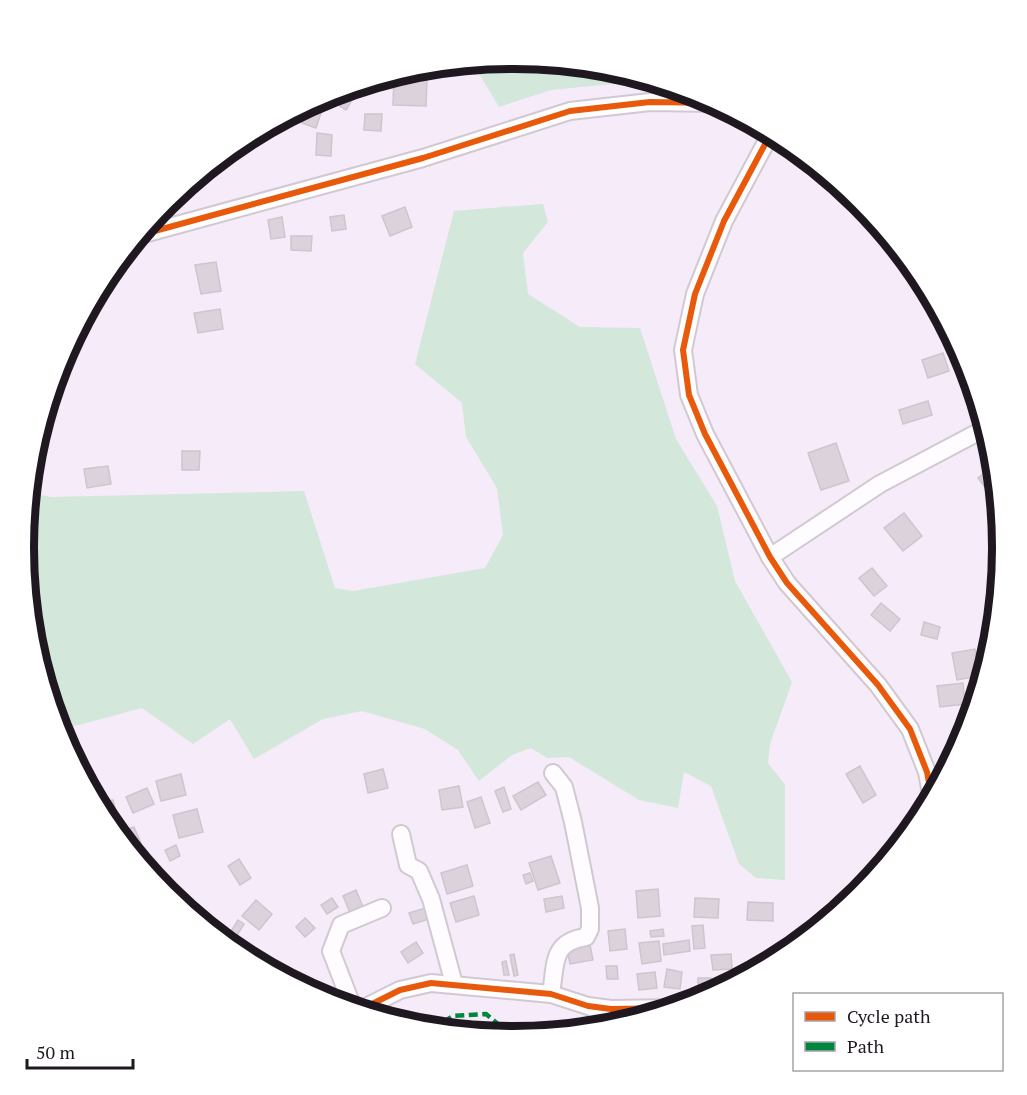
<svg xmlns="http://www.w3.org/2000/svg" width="1027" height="1095" viewBox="0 0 1027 1095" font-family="'PT Serif',serif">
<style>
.green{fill:#d3e7db}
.building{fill:#dbd2dc;stroke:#cdc5cf;stroke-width:1.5}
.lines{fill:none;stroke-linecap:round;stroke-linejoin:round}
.street-casing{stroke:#d1c9d2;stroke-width:20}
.street{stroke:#fefcfe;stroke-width:16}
.quiet{stroke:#00873e;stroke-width:4.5;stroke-dasharray:9 4.5;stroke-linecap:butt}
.cycleway-casing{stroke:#fff;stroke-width:10}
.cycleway{stroke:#e8590c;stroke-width:6}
.rim{fill:none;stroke:#1f1820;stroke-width:8}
</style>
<rect width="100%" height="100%" fill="#f6ebf8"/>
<!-- green -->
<g class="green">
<polygon points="514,58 609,67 658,82 632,82 551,90 499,107 472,62"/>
<polygon points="543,204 548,222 523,253 528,294 580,327 640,328 676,439 717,506 735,581 792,682 770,744 768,763 785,785 785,880 756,878 739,864 711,786 684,772 678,808 639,800 569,757 547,758 531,748 512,755 479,781 458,750 425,729 362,711 323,719 254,759 230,719 193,744 142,708 60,730 33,643 24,547 29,492 51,497 304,491 335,588 353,591 485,568 503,535 497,488 466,437 462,403 415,364 454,211"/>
</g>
<!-- building -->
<g class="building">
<polygon points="394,78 427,79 426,106 393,105"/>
<polygon points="346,89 355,95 346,110 329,99 332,93"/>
<polygon points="311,103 323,107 316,128 302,123 308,105"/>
<polygon points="365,114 382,114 381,131 364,130"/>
<polygon points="317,133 332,135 331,156 316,155"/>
<polygon points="405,207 412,227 390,236 382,216"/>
<polygon points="344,215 346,229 332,231 330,217"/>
<polygon points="282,217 285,237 271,239 268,220"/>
<polygon points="291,236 312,236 311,251 291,250"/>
<polygon points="216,262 221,291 201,294 195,265"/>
<polygon points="220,309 223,329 198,333 194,313"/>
<polygon points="943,353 949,371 928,378 922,360"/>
<polygon points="928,401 932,415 903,424 899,410"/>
<polygon points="836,443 849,481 821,490 808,453"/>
<polygon points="182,451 200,451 199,470 182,470"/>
<polygon points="108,466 111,484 87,488 84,469"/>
<polygon points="994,466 998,498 995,501 978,478"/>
<polygon points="904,513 922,536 903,551 884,528"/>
<polygon points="872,568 887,586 874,596 859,578"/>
<polygon points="881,603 900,619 890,631 871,615"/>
<polygon points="924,622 940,627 937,639 921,635"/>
<polygon points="975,649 979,676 957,680 952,653"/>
<polygon points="963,683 965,704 940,707 937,686"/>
<polygon points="860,766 876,795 863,803 846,774"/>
<polygon points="383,769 388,788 368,793 364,774"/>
<polygon points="181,774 186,795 161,801 156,781"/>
<polygon points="538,782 546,795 521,810 513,796"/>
<polygon points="459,786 463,807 442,810 439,790"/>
<polygon points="504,787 511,809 503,812 495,791"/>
<polygon points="147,788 154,804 133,813 126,797"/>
<polygon points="481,797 490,823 475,828 467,802"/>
<polygon points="113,800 119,824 111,825 98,804"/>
<polygon points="197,809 203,832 179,838 173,815"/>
<polygon points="134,827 141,843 130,848 118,833"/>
<polygon points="176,845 180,856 170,861 165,850"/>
<polygon points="551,856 560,883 538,890 529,863"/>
<polygon points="239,859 251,878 240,885 228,866"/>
<polygon points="467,865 473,886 447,894 441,873"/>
<polygon points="530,873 533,881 526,884 523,875"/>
<polygon points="658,889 660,916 638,918 636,891"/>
<polygon points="356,890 364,909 351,915 343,896"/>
<polygon points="474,896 479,915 456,922 450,903"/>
<polygon points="562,896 564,908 546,912 544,899"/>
<polygon points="332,898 338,907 327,914 321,905"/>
<polygon points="695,898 719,899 718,918 694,917"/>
<polygon points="256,900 272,914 259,930 242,916"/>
<polygon points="748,902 773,903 773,921 747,920"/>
<polygon points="429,907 432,918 413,924 409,913"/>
<polygon points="305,918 315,928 305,937 296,927"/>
<polygon points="238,920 244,924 236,937 230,933"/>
<polygon points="703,925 705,948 694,949 692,926"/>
<polygon points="625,929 627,949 610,951 608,931"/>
<polygon points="663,929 664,936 651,937 650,931"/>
<polygon points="689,940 690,951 664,955 663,944"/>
<polygon points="659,941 661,961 642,964 639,943"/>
<polygon points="416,942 423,953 408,963 401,952"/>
<polygon points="590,945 593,960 570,964 567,949"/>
<polygon points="514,954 518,975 514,976 510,955"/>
<polygon points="731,954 732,969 713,970 711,955"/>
<polygon points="506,961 509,975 504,975 502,962"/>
<polygon points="606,966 617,966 618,979 607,979"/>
<polygon points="667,969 682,972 680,989 664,987"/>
<polygon points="655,972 657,988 639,990 637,974"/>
<polygon points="698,978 711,978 712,986 698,986"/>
<polygon points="736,978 736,981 716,992 715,979"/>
</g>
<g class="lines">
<!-- street casing -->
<g class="street-casing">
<g id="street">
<polyline points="771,133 724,221 695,294 683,350 689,395 705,434 770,557 787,583 878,685 910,729 927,772 932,799"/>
<polyline points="140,235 423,158 570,111 650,102 716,103"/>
<polyline points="770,557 880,484 986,428"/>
<polyline points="401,834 408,865 419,871 431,899 454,984"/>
<path d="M551,994c5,-30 0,-52 35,-57l4,-8v-21l-17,-86 -9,-35 -11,-14"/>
<polyline points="353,1008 331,951 341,925 382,908"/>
<polyline points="594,1009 620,1024"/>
<polyline points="360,1010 400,990 431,983 551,994 588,1006 611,1009 672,1008"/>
</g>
</g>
<!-- street -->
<use href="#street" class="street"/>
<!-- quiet -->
<polyline class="quiet" points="432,1029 453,1016 486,1014 499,1025 526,1036"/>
<!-- cycleway casing -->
<g class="cycleway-casing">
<g id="cycleway">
<polyline points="771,133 724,221 695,294 683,350 689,395 705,434 770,557 787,583 878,685 910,729 927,772 932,799"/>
<polyline points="140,235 423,158 570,111 650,102 716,103"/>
<polyline points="360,1010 400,990 431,983 551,994 588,1006 611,1009 672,1008"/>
</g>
</g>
<!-- cycleway -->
<use href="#cycleway" class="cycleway"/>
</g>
<!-- crop -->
<path d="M0 0H1027V1095H0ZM512 69H514A478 478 0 0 1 992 547V548A478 478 0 0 1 514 1026H512A478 478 0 0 1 34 548V547A478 478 0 0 1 512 69Z" fill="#fff" fill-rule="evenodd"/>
<path class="rim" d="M512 69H514A478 478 0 0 1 992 547V548A478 478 0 0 1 514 1026H512A478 478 0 0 1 34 548V547A478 478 0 0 1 512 69Z"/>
<!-- legend -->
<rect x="793" y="993" width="210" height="78" fill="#ffffff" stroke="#a5a3a6" stroke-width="1.5"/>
<rect x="805" y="1012" width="30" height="9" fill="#e8590c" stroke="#a5a3a6" stroke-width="1.5"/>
<text x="847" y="1023" font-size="18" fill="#1f1820">Cycle path</text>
<rect x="805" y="1042" width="30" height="9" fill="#00873e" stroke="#a5a3a6" stroke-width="1.5"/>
<text x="847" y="1053" font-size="18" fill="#1f1820">Path</text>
<!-- scale -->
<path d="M27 1059v9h106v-9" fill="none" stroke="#1f1820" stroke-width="3"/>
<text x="36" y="1059" font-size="18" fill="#1f1820" stroke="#ffffff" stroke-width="4.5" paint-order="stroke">50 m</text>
</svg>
